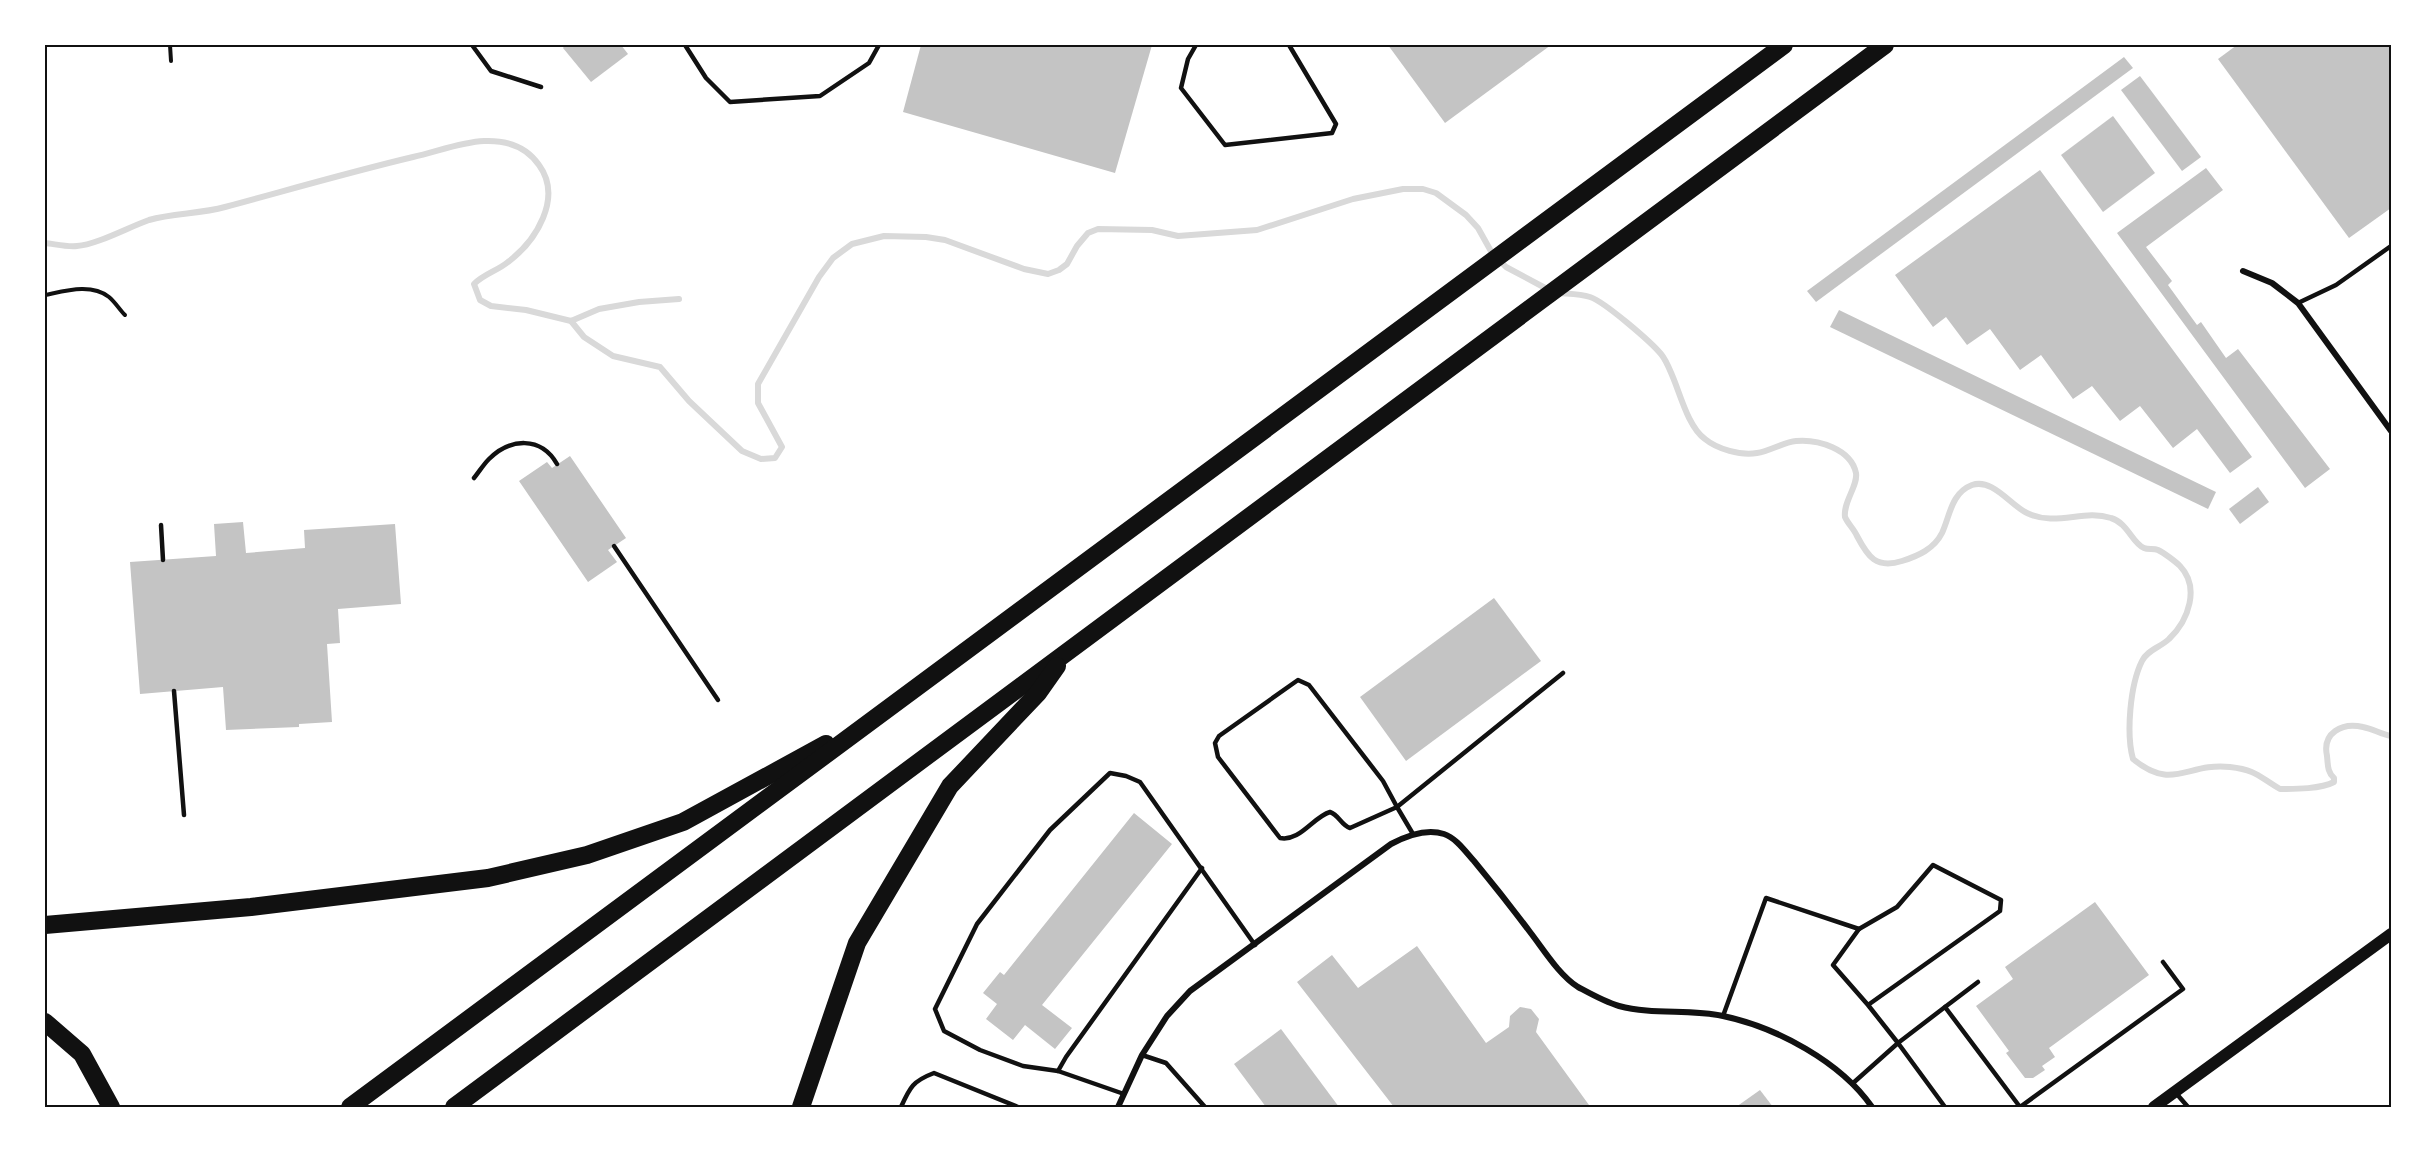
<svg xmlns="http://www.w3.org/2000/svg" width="2436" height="1152" viewBox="0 0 2436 1152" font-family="'Roboto Serif',serif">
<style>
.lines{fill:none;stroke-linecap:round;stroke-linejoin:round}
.stream{stroke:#d9d9d9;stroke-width:6}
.building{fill:#c4c4c4}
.path{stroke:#111;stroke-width:4}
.service{stroke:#111;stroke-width:4.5}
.minor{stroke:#111;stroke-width:6}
.secondary{stroke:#111;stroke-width:12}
.motorway{stroke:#111;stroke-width:18}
.neatline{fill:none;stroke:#111;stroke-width:2}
</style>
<rect width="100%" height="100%" fill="#fff"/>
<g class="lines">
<!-- stream -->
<g class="stream">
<path d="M45,243c10,1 21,4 32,3 19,-1 52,-19 72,-26 24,-7 51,-6 76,-13 63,-17 125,-35 188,-50 23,-5 48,-15 71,-16 23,-1 42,5 55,24 24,33 -3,76 -31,97 -11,9 -24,12 -34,22l6,16 11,6 35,4 45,11 28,-12 40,-7 40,-3"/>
<path d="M1558,293c11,1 22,1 32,4 15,5 61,45 71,57 5,6 8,14 11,21 8,18 16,52 33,64 12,10 36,17 52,14 13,-2 27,-11 39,-12 22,-2 55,8 60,32 2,13 -13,29 -11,44 3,7 9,12 12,19 11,21 19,33 45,25 16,-5 32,-12 40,-28 8,-17 9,-40 30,-48 21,-7 38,20 55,28 29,14 56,-4 84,5 17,5 21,25 33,30 4,2 10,0 14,2 6,3 17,11 22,16 20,21 9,54 -11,73 -8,8 -22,11 -27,22 -12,24 -16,73 -9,98 40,33 54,3 97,8 27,3 29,10 50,22 16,0 41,0 54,-7v-4c-7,-6 -6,-14 -7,-22 -5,-23 15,-34 36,-29 10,2 18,7 28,9"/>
<polyline points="571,321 584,337 613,356 660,367 689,401 742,451 761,459 775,458 782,447 758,403 758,384 819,277 833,258 852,244 884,236 926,237 945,240 1024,269 1048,274 1059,270 1067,264 1077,246 1088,233 1098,229 1152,230 1178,236 1257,230 1353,199 1403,189 1423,189 1436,193 1466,215 1478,228 1492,253 1506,267 1549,290"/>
</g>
</g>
<!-- building -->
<g class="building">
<polygon points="565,45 621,45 628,54 591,82 563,48"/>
<polygon points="921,45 1152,45 1115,173 903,112"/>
<polygon points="1388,45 1551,45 1445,123"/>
<polygon points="2237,45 2391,45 2391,208 2349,238 2218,59"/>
<polygon points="2124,57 2133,68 1816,302 1807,291"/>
<polygon points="2140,76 2201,157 2182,171 2121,90"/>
<polygon points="2113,116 2155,173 2103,212 2061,155"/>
<polygon points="2206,168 2223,190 2146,247 2172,281 2168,285 2197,325 2201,322 2226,358 2238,349 2330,469 2305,488 2117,233"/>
<polygon points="2040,170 2252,457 2230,473 2197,429 2173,448 2140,406 2120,421 2092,386 2073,399 2041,355 2020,370 1990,329 1967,345 1946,317 1933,327 1895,275"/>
<polygon points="1839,310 2216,492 2208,509 1830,327"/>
<polygon points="570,456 626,538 608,550 617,562 588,582 519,481 547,462 552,468"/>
<polygon points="2258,487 2269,502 2240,524 2229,509"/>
<polygon points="243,522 246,553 305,548 304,530 395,524 401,604 338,609 340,643 327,644 332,722 299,724 299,727 226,730 223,687 140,694 130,562 216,556 214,524"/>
<polygon points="1494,598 1541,661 1406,761 1360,697"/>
<polygon points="1134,813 1172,844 1042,1005 1072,1028 1055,1049 1025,1025 1013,1040 986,1019 997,1004 983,993 1000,972 1004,975"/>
<polygon points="2095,902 2149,975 2049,1048 2055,1057 2042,1066 2045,1070 2033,1078 2025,1078 2006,1053 2009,1051 1976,1006 2013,979 2005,967"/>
<polygon points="1417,946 1486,1043 1509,1027 1510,1016 1520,1007 1531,1009 1539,1019 1536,1032 1589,1105 1587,1107 1394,1107 1297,982 1332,955 1358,988"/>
<polygon points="1281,1029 1339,1107 1266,1107 1234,1064"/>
<polygon points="1760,1090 1773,1107 1736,1107"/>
</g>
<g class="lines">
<!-- path -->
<g class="path">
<polyline points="170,45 171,61"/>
<path d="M45,295c20,-4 46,-12 64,2 6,5 11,13 16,18"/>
</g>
<!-- service -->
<g class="service">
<polyline points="472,45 491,71 541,87"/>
<polyline points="685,45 706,78 730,102 820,96 869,63 879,45"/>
<polyline points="1196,45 1188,59 1181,88 1225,145 1332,133 1336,124 1289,45"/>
<polyline points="2298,303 2336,285 2391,246"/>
<path d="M474,478c5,-6 9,-13 15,-19 21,-21 52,-23 68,5"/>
<polyline points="161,525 163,560"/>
<polyline points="614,546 718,700"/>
<path d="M1298,680l11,5 74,96 14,26 -47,21c-9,-3 -11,-13 -20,-16 -17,5 -30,30 -50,26l-62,-81 -3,-14 4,-7z"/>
<polyline points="174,691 184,815"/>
<polyline points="1413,834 1397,807 1563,673"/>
<polyline points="1868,1005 1833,965 1859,929 1897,907 1933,865 2001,900 2000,911 1868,1005 1898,1043 1945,1007 2020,1107 2183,989 2163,962"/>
<polyline points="1945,1007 1978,982"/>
<polyline points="1723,1016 1766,898 1859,929"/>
<polyline points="1142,1055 1166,1063 1205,1107"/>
<polyline points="1058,1071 1066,1057 1202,868"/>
<polyline points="1852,1084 1898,1043 1945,1107"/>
<polyline points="2175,1092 2188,1107"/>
<polyline points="1124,1094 1058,1071 1023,1066 980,1050 944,1031 935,1009 977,924 1050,830 1110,773 1126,776 1140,782 1255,945"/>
<path d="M901,1107c9,-20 12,-26 33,-34l84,34"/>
</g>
<!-- minor -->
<g class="minor">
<polyline points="2243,271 2272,283 2298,303 2391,431"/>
<path d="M1118,1107l24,-52 25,-39 23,-25 201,-147c15,-8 35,-16 53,-10 12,4 21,17 30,27 19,23 38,47 56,71 14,18 29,43 48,55 13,7 27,15 41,19 33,9 71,3 104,10 53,11 118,46 149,91"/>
</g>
<!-- secondary -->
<polyline class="secondary" points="2154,1107 2391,934"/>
<!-- motorway -->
<g class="motorway">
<polyline points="45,925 251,907 488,878 587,855 683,822 826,744"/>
<polyline points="45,1022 82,1054 111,1107"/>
<polyline points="350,1107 1784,45"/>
<polyline points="454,1107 1885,45"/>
<polyline points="801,1107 857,943 950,786 1038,693 1057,666"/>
</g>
</g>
<!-- border -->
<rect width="2436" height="1152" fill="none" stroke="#ffffff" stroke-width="93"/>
<rect x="46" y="46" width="2344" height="1060" class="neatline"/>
</svg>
